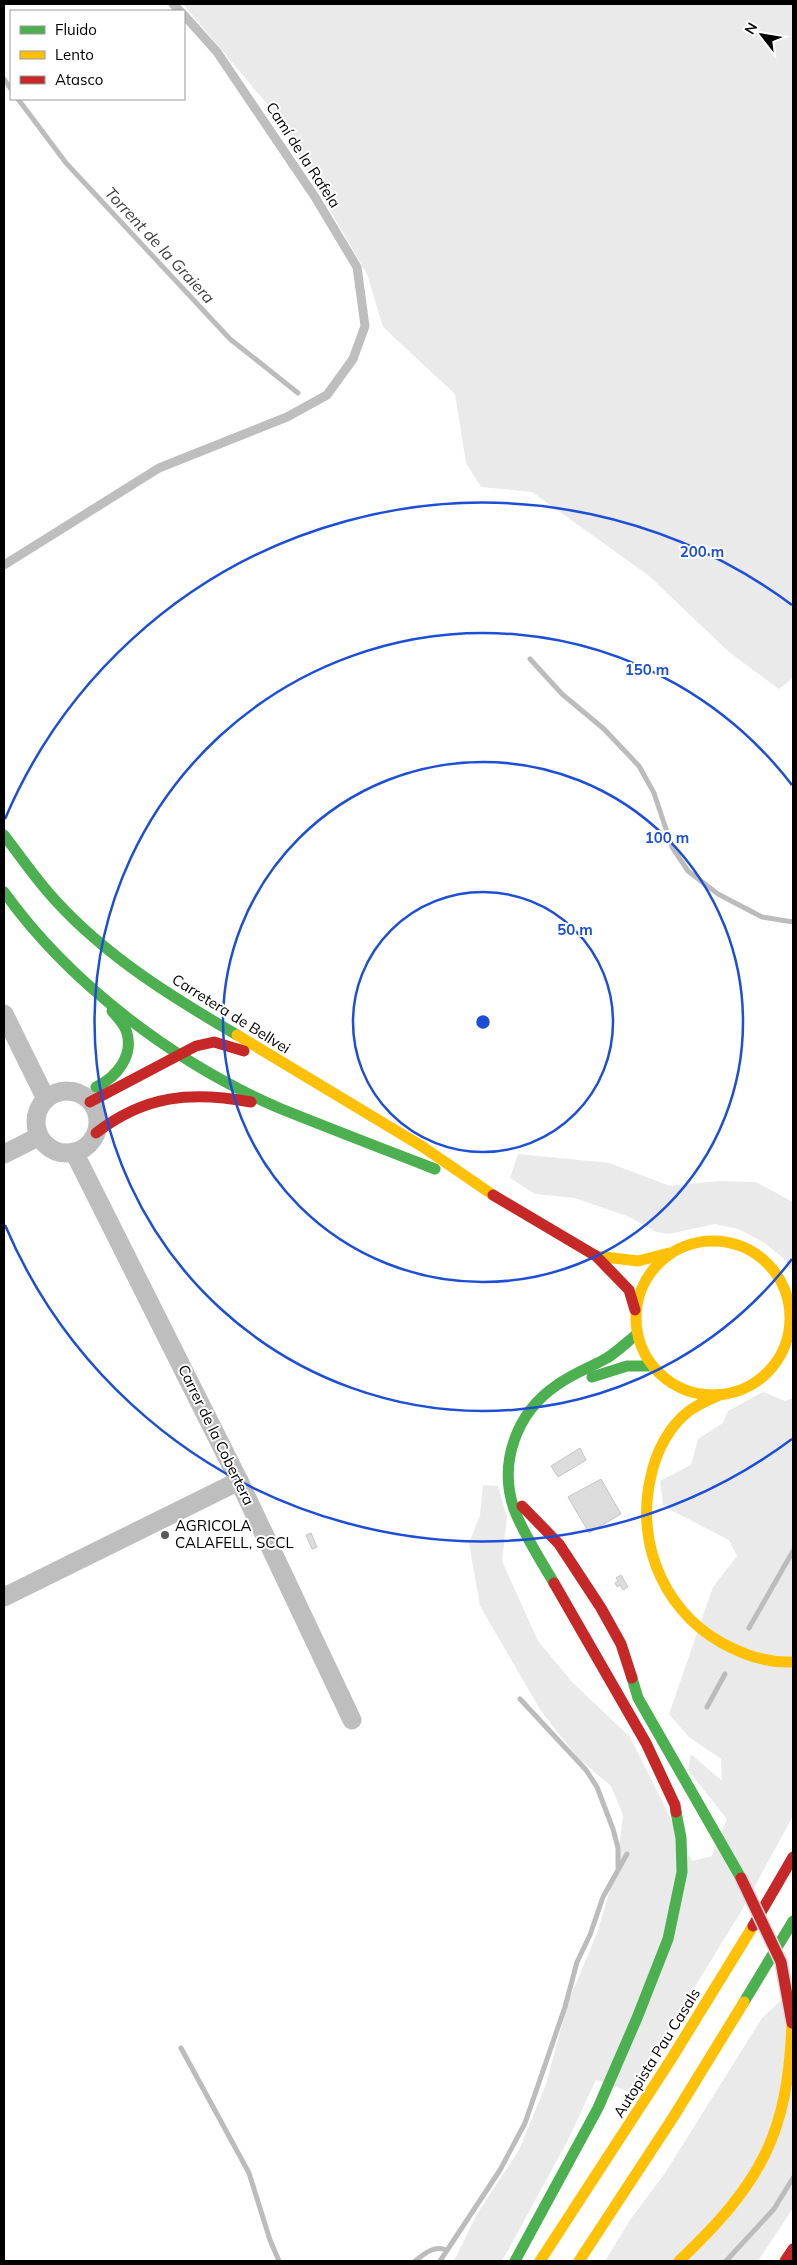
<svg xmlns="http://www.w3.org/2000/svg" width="797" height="2265" viewBox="0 0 797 2265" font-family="Mulish,sans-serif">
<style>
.green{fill:#eaeaea}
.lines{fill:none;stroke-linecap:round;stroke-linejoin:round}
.stream{stroke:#bcbcbc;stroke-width:5}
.building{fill:#dcdcdc;stroke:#c5c5c5}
.lane{stroke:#bebebe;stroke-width:9}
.street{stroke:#bebebe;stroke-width:19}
.fast{stroke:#4caf50;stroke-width:11}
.slow{stroke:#ffc107;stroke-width:11}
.jam{stroke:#c62828;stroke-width:11}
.jam-bridge-casing{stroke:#dbdbdb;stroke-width:14;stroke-linecap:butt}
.jam-bridge{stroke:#c62828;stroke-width:11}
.ring{fill:none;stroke:#1d4ed8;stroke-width:2.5}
.poi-dot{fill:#595959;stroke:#fff;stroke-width:2}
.labels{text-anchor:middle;stroke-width:4;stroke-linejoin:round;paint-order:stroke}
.street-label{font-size:15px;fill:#000;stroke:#fff}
.poi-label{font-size:15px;fill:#000;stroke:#fff;text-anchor:start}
.water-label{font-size:16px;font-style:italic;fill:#404040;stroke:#fff}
.centre{fill:#1d4ed8;stroke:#fff;stroke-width:2.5}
.ring-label{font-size:15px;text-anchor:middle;font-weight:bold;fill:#1d4ed8;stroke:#fff;stroke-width:4;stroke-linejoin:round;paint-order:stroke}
</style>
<rect width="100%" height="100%" fill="#fff"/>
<!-- green -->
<g class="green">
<polygon points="183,4 793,4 793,678 779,689 729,652 648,575 532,492 481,487 466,463 455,394 383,327 367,274 272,110"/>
<polygon points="518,1154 609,1163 670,1186 718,1181 756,1182 793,1202 793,1273 783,1258 765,1243 738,1229 715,1224 669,1234 657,1232 627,1216 575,1198 535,1194 510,1178"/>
<polygon points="763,1392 785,1401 793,1398 793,1816 739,1915 630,2092 596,2080 567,2142 502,2261 454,2261 477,2214 519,2150 545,2087 569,2000 597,1933 617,1866 623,1815 611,1786 579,1759 541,1711 480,1606 469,1543 480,1515 483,1485 498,1486 507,1517 502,1561 538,1641 572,1682 630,1737 692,1861 712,1856 727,1819 688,1770 691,1754 722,1781 721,1759 689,1737 669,1714 713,1587 737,1556 729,1540 663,1506 660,1481 691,1465 698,1439 723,1423 728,1411"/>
<polygon points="793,1989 793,2208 758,2261 605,2261 630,2220 665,2173 762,2018"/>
</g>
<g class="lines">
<!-- stream -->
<g class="stream">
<polyline points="4,79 11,89"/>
<polyline points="18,99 66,163 230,339 298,393"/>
<polyline points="530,659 562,694 604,729 639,766 654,793 672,847 688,871 718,894 762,917 793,922"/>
<polyline points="749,1628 793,1551"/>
<polyline points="520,1699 586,1770 597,1787 613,1829 618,1848 618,1867"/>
<polyline points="707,1707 725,1674"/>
<polyline points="181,2048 249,2173 270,2240 279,2261"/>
<path d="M415,2261c9,-7 19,-16 31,-11"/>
<polyline points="440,2261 500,2170 525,2123 565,2007 577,1962 590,1935 603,1897 627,1854"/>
<polyline points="726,2261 774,2209 793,2178"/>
</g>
</g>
<!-- building -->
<g class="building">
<polygon points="580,1448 586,1460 558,1477 551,1466"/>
<polygon points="601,1479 621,1514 589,1533 568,1497"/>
<polygon points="311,1533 317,1547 312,1549 306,1535"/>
<polygon points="621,1575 628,1587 623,1590 620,1585 617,1587 615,1583 618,1581 616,1578"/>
</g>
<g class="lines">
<!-- lane -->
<g class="lane">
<polyline points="173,4 180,11"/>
<polyline points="4,565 159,468 287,417 327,395 353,359 365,326 357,267 315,197 217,52 184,15"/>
</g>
<!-- street -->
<g class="street">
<polyline points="4,1014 46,1099"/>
<circle cx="67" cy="1122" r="31"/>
<polyline points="74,1152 239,1481 352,1720"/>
<polyline points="4,1154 38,1137"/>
<polyline points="4,1597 239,1481"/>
</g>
<!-- fast -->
<g class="fast">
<path d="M4,835c17,22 33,46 52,66 51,56 116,96 181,134"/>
<path d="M4,892c66,92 171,171 275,216 52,21 104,41 156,61"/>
<path d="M96,1087c21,-10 39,-32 30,-57 -3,-7 -9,-13 -14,-19"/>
<polyline points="592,1377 627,1366 652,1366"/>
<path d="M554,1583c-14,-24 -30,-48 -40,-74 -16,-47 3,-97 43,-124 15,-11 34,-18 50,-27 11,-7 20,-16 30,-24"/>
<polyline points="632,1678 638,1698 741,1878"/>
<polyline points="744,2002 793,1921"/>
<polyline points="515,2261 598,2108 637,2018 668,1939 682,1872 681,1838 676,1812"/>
</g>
<!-- slow -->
<g class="slow">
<polyline points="237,1035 423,1147 493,1195"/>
<circle cx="713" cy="1318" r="77"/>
<polyline points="596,1256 638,1261 669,1253"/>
<path d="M719,1395c-10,5 -21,9 -30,16 -20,15 -33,41 -38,65 -17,70 16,143 83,173 19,9 38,14 59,13"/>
<polyline points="540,2261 670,2061 753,1926"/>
<polyline points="579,2261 674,2116 744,2002"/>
<path d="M679,2261c81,-77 109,-125 113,-238"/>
</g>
<!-- jam -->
<g class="jam">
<polyline points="90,1102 196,1046 214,1042 244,1051"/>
<path d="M96,1133c49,-38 95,-42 155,-31"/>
<polyline points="493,1195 596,1256 629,1290 635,1310"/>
<polyline points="522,1506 559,1544 601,1608 621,1644 632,1678"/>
<polyline points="554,1583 646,1743 675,1805 676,1812"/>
<polyline points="753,1926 793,1857"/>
<polyline points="785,2261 793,2249"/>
</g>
<!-- jam-bridge casing -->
<g class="jam-bridge-casing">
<polyline id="jam-bridge" points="741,1878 781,1962 792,2023"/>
</g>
<!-- jam-bridge -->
<use href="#jam-bridge" class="jam-bridge"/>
</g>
<!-- distance rings -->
<g class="ring">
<circle cx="483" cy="1022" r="130"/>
<circle cx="483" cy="1022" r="260"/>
<path d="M792 1259A389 389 0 1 1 792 785"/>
<path d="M792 1439A519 519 0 0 1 5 1225M5 819A519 519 0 0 1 792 605"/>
</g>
<!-- markers -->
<circle class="poi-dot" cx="165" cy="1535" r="5"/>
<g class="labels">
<!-- street labels -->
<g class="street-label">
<text transform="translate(303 155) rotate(57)" y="5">Camí de la Rafela</text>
<text transform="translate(231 1014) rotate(32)" y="5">Carretera de Bellvei</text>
<text transform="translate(216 1435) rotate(64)" y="5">Carrer de la Cobertera</text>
<text transform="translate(657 2053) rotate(-58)" y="5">Autopista Pau Casals</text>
</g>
<!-- poi labels -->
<g class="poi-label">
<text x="175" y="1531">AGRICOLA<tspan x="175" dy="17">CALAFELL, SCCL</tspan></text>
</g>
<!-- water labels -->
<g class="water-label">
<text transform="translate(160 245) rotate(47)" y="6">Torrent de la Graiera</text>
</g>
</g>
<circle cx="483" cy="1022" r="8" class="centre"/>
<g class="ring-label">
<text x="702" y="557">200 m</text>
<text x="647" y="675">150 m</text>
<text x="667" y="843">100 m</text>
<text x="575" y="935">50 m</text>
</g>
<!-- border -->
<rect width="797" height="2265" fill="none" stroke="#000000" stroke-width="10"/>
<!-- legend -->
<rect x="10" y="10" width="175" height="90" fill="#ffffff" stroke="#999999"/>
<rect x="20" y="26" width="25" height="8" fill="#4caf50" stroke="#999999"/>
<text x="55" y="35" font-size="15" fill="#000000">Fluido</text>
<rect x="20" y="51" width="25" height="8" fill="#ffc107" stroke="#999999"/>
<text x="55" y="60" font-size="15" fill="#000000">Lento</text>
<rect x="20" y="76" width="25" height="8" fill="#c62828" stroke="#999999"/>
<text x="55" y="85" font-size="15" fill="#000000">Atasco</text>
<!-- north arrow -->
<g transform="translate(762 35) rotate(301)" stroke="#ffffff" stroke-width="4" paint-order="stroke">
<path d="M0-4L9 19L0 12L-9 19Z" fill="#000000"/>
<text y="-8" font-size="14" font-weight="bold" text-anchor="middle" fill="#000000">N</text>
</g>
</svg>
